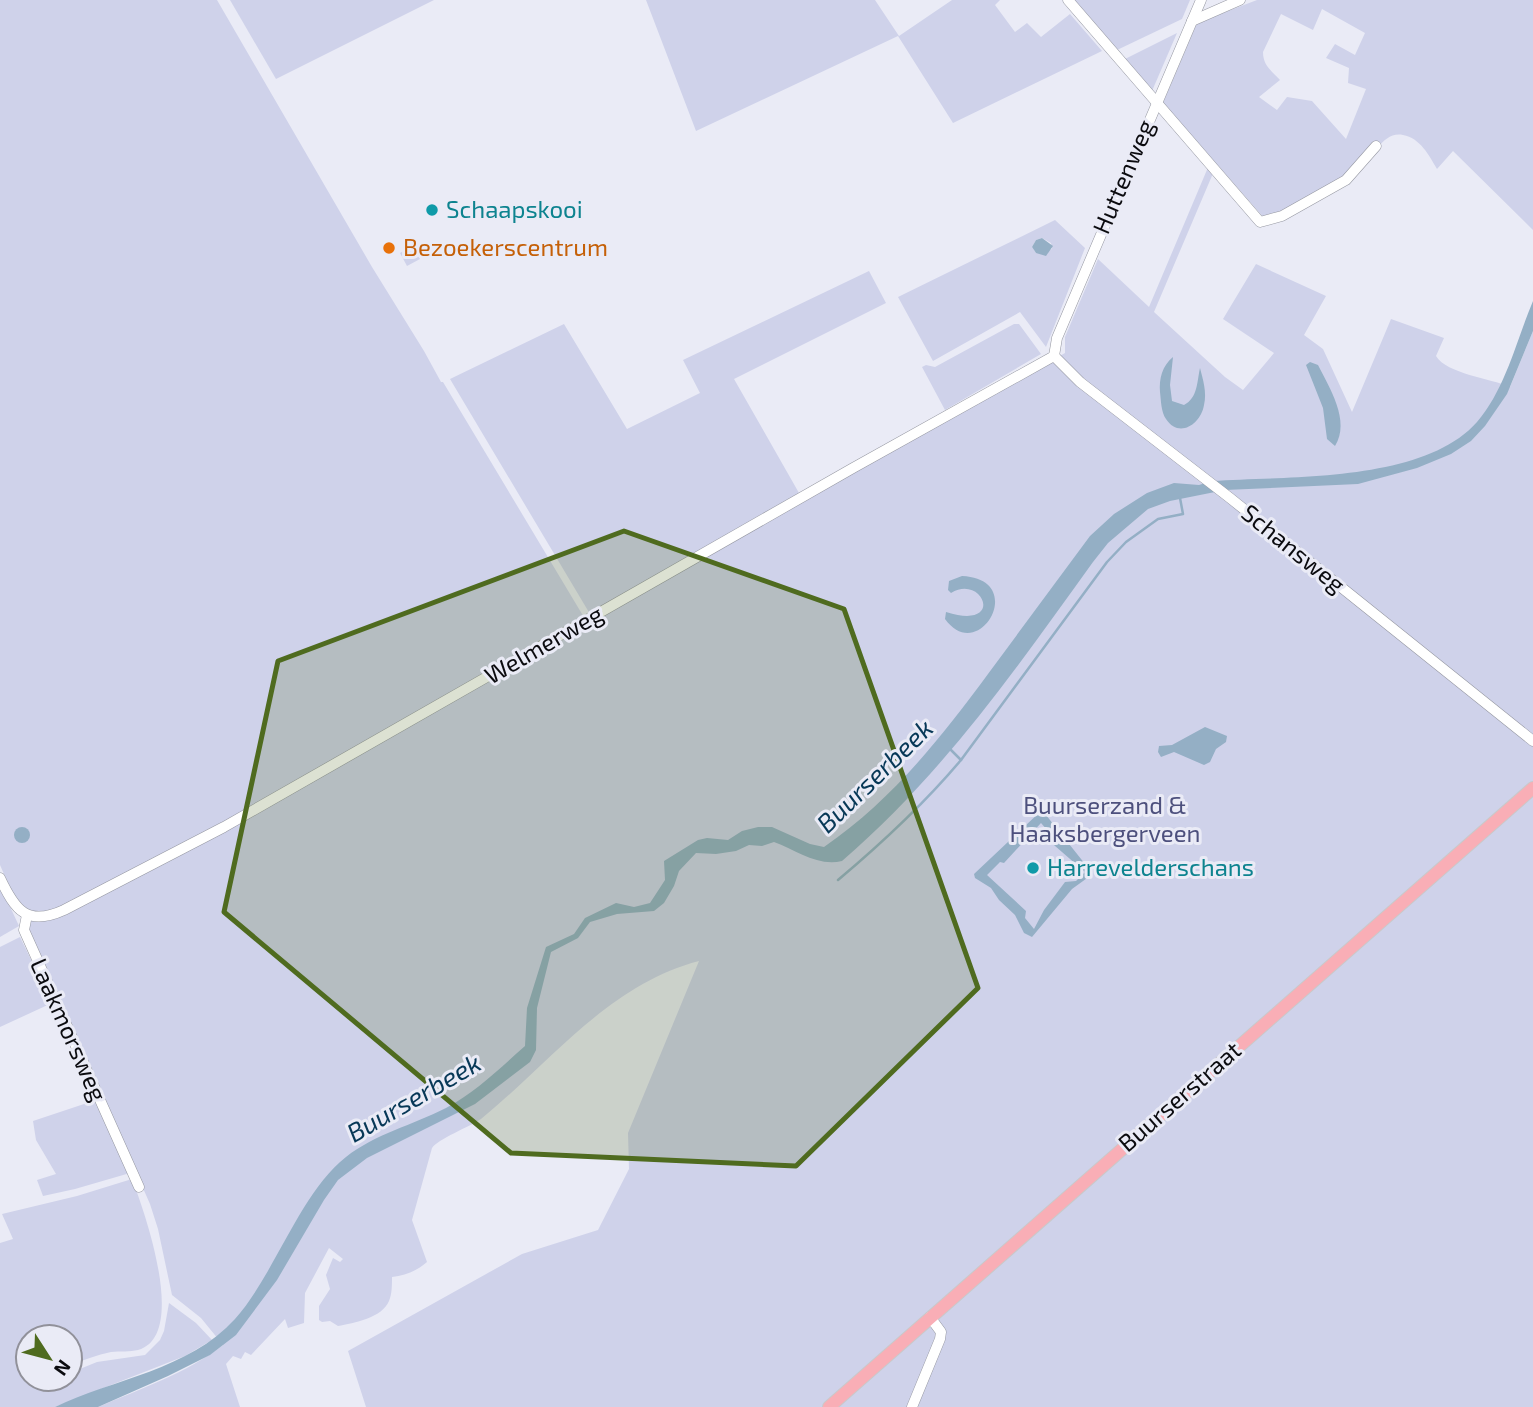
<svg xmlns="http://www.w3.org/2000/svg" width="1533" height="1407" viewBox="0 0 1533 1407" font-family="'Exo 2',sans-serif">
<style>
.green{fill:#cfd2ea;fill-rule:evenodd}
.water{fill:#94afc5;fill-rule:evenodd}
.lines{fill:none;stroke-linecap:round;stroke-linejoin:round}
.stream{stroke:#94afc5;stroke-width:2.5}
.minor-casing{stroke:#9597a1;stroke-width:11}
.major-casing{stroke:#c9c9ca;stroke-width:14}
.minor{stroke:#fff;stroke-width:10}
.major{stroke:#f9aeb6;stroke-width:12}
.marked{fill:#4f6b1f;fill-opacity:0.2;stroke:#4f6b1f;stroke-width:5;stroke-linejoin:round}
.culture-dot{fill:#0f9aa8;stroke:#eaebf6;stroke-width:2.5}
.food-dot{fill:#e8710a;stroke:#eaebf6;stroke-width:2.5}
.labels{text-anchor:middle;stroke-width:6;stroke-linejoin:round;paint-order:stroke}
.street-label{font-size:24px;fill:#0b0b0f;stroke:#eaebf6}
.culture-label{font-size:24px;fill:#0d838f;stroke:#eaebf6;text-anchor:start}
.food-label{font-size:24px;fill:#c56008;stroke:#eaebf6;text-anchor:start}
.park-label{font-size:24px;fill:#4d507d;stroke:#eaebf6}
.water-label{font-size:26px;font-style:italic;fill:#073857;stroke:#eaebf6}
</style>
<rect width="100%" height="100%" fill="#eaebf6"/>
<!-- green -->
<g class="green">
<path d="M0,0h217l155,267 52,84 17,31h2l145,242 477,-271v-16l33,-78 51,48 60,-142 5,6 -60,141 71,65 18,13 31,-37 -51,-34 33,-55 70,32 -22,39 19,14 29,63 39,-93 53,19 -8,18c11,18 54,22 74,31l23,-56v1076h-1167l-18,-56 174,-97 76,-24 31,-61 -1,-36 71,-172c-91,24 -148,101 -218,158 -12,8 -43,20 -49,29l-20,72 15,42c-10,9 -21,13 -35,15 0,8 0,17 -3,24 -7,17 -35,22 -51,25l-8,-5 -8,1 -3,-2v-14l11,-17 -4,-14 7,-17 7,4 3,-3 -14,-11 -24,45 -1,30 -16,5 -3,-9 -34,36 -6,-3 -4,7 -8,-3 -7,8 14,43h-142c42,-18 89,-34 125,-62l-22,-27 -29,-23 -14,-66 -8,-25 -150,-339z"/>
<polygon points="230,0 434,0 276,79"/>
<polygon points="646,0 875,0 899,36 952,0 1000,0 995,5 1015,32 1027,23 1041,37 1070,14 1102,51 953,123 898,36 696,131"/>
<polygon points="1073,0 1190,0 1182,19 1117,50"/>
<path d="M1257,0h276v230l-80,-79 -16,18c-8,-14 -17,-31 -34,-34 -21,-4 -29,23 -41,33 -28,24 -64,36 -97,51l-102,-116 34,-80zM1322,9l43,24 -10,22 -20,-11 -9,14 23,10 -1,15 18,6 -20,50 -34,-38 -25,-4 -10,13 -18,-13 21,-17c-8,-9 -17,-14 -17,-28l18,-38 32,16z"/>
<polygon points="1177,33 1152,91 1125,59"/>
<path d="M1055,220l30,28 -39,99 -26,-35 -87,49 -35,-64zM1042,238l9,5 1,6 -16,4 -4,-6 4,-7z"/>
<polygon points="413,246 420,259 407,266 400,253"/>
<polygon points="869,271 886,303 734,379 799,493 590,614 450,379 564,324 627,429 700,393 683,360"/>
<polygon points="1014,324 1019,324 1041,354 945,410 922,367 926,365 935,367"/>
<polygon points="0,885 19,926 0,937"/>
<polygon points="20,937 52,1003 0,1027 0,947"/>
<polygon points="96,1100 130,1173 75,1189 43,1196 37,1180 56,1174 36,1140 33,1121"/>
<path d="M132,1179c12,31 57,157 6,171 -8,2 -18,1 -27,2 -14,3 -27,8 -41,13v-28h-42v42h17l1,2 24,-2v-6l27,-11 48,-7 15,-15 4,-9 5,-28 27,20 16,17 -27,16 -130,51h-55v-164l13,-4 -11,-25 75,-18z"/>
</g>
<!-- water -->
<g class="water">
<polygon points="1042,238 1053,246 1046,256 1036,253 1032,247 1036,240"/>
<path d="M1533,301v30l-26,63 -22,32 -14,15 -20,13 -34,14 -59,16 -133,6 -55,11 -22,8 -40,34 -15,19c-77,107 -150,212 -251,299 -24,6 -46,-11 -68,-19l-12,4 -13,-1 -13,6 -20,3 -20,-1 -17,18 -5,15 -10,17 -10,8 -37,3 -27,8 -12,16 -27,14 -14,56 -1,42 -6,12 -55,42 -108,54 -29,22 -14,20 -47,80 -41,55 -26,20 -42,21 -70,31h-43c58,-28 134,-37 180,-88 40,-45 65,-126 111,-162 29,-23 67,-32 100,-49 30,-16 54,-40 79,-62l2,-38 19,-61 28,-13 11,-16 31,-15 18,4 16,-4 15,-23 -1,-19 34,-21 9,-2 21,2 14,-9 16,-4h14l38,17 14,3c67,-46 116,-108 164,-173 34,-46 68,-92 102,-138l24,-22 33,-21 27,-10 25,2 13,-4c75,-5 211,2 265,-59 29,-34 39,-81 56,-121z"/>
<path d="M1173,357l-3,28 2,16 12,4c14,-7 13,-24 16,-37 3,12 7,24 4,37 -3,19 -25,34 -38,14 -5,-7 -5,-19 -6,-27 -1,-13 2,-26 13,-35z"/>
<path d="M1310,362l8,3c11,22 33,56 17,81l-8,-7 -4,-31 -17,-43z"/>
<path d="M962,576c67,3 17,90 -17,43l1,-7c60,19 37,-39 5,-19l-3,-3 1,-9z"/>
<polygon points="1205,727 1227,736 1226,742 1216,749 1210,762 1204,765 1174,752 1161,757 1158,752 1159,746 1172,745"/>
<path d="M1042,810l47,59 1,7 -18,13 -40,48 -8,-4 -9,-18 -16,-15 -8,-12 -16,-10 -1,-4zM1041,823l7,8 -1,8 38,33 -9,9 -11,1 -21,28 -10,19 -9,-11 1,-7 -39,-36 13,-13 4,1z"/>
<circle cx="22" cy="835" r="8"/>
</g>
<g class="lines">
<!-- stream -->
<g class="stream">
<polyline points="961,760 1107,562 1126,542 1158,519 1183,514 1180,498"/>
<path d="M838,880c44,-37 86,-76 123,-120l-10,-10"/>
</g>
<!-- minor casing -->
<g class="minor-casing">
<g id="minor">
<polyline points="1068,0 1260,222 1282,216 1346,180 1376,146"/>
<polyline points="1192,21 1240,0"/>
<polyline points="1054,356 1080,382 1230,498 1533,741"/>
<polyline points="1054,356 1057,338 1201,0"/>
<path d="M0,878c15,32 27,49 64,32l160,-83 629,-359 201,-112"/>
<polyline points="27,915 24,930 139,1187"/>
<polyline points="912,1407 940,1339 941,1332 930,1317"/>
</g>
</g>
<!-- major casing -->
<g class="major-casing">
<polyline id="major" points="829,1407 1533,788"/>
</g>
<!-- minor -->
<use href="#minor" class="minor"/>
<!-- major -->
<use href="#major" class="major"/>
</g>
<!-- marked area -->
<path class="marked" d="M624,531l220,78 134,379 -182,178 -285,-13 -287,-241 54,-251z"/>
<!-- markers -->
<g class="culture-dot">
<circle cx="432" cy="210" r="7"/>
<circle cx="1033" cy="868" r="7"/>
</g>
<circle class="food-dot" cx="389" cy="248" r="7"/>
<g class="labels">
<!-- street labels -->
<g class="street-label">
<text transform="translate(1124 177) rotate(-67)" y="8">Huttenweg</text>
<text transform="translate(1293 549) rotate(39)" y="8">Schansweg</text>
<text transform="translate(544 645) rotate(-30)" y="8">Welmerweg</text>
<text transform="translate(68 1030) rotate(66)" y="8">Laakmorsweg</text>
<text transform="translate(1180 1097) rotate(-41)" y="8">Buurserstraat</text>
</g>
<!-- culture labels -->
<g class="culture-label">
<text x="446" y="218">Schaapskooi</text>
<text x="1047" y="876">Harrevelderschans</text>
</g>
<!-- food labels -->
<g class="food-label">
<text x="403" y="256">Bezoekerscentrum</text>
</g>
<!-- park labels -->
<g class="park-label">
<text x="1105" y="814">Buurserzand &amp;<tspan x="1105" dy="28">Haaksbergerveen</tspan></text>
</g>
<!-- water labels -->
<g class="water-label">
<text transform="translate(875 776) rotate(-44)" y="9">Buurserbeek</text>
<text transform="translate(414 1098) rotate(-30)" y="9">Buurserbeek</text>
</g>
</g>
<!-- north arrow -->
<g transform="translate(49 1358) rotate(126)"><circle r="33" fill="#eaebf6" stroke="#91919a" stroke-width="2"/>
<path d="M0-5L12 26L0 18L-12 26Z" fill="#4f6b1f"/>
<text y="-10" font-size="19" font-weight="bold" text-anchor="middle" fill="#0b0b0f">N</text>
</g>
</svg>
